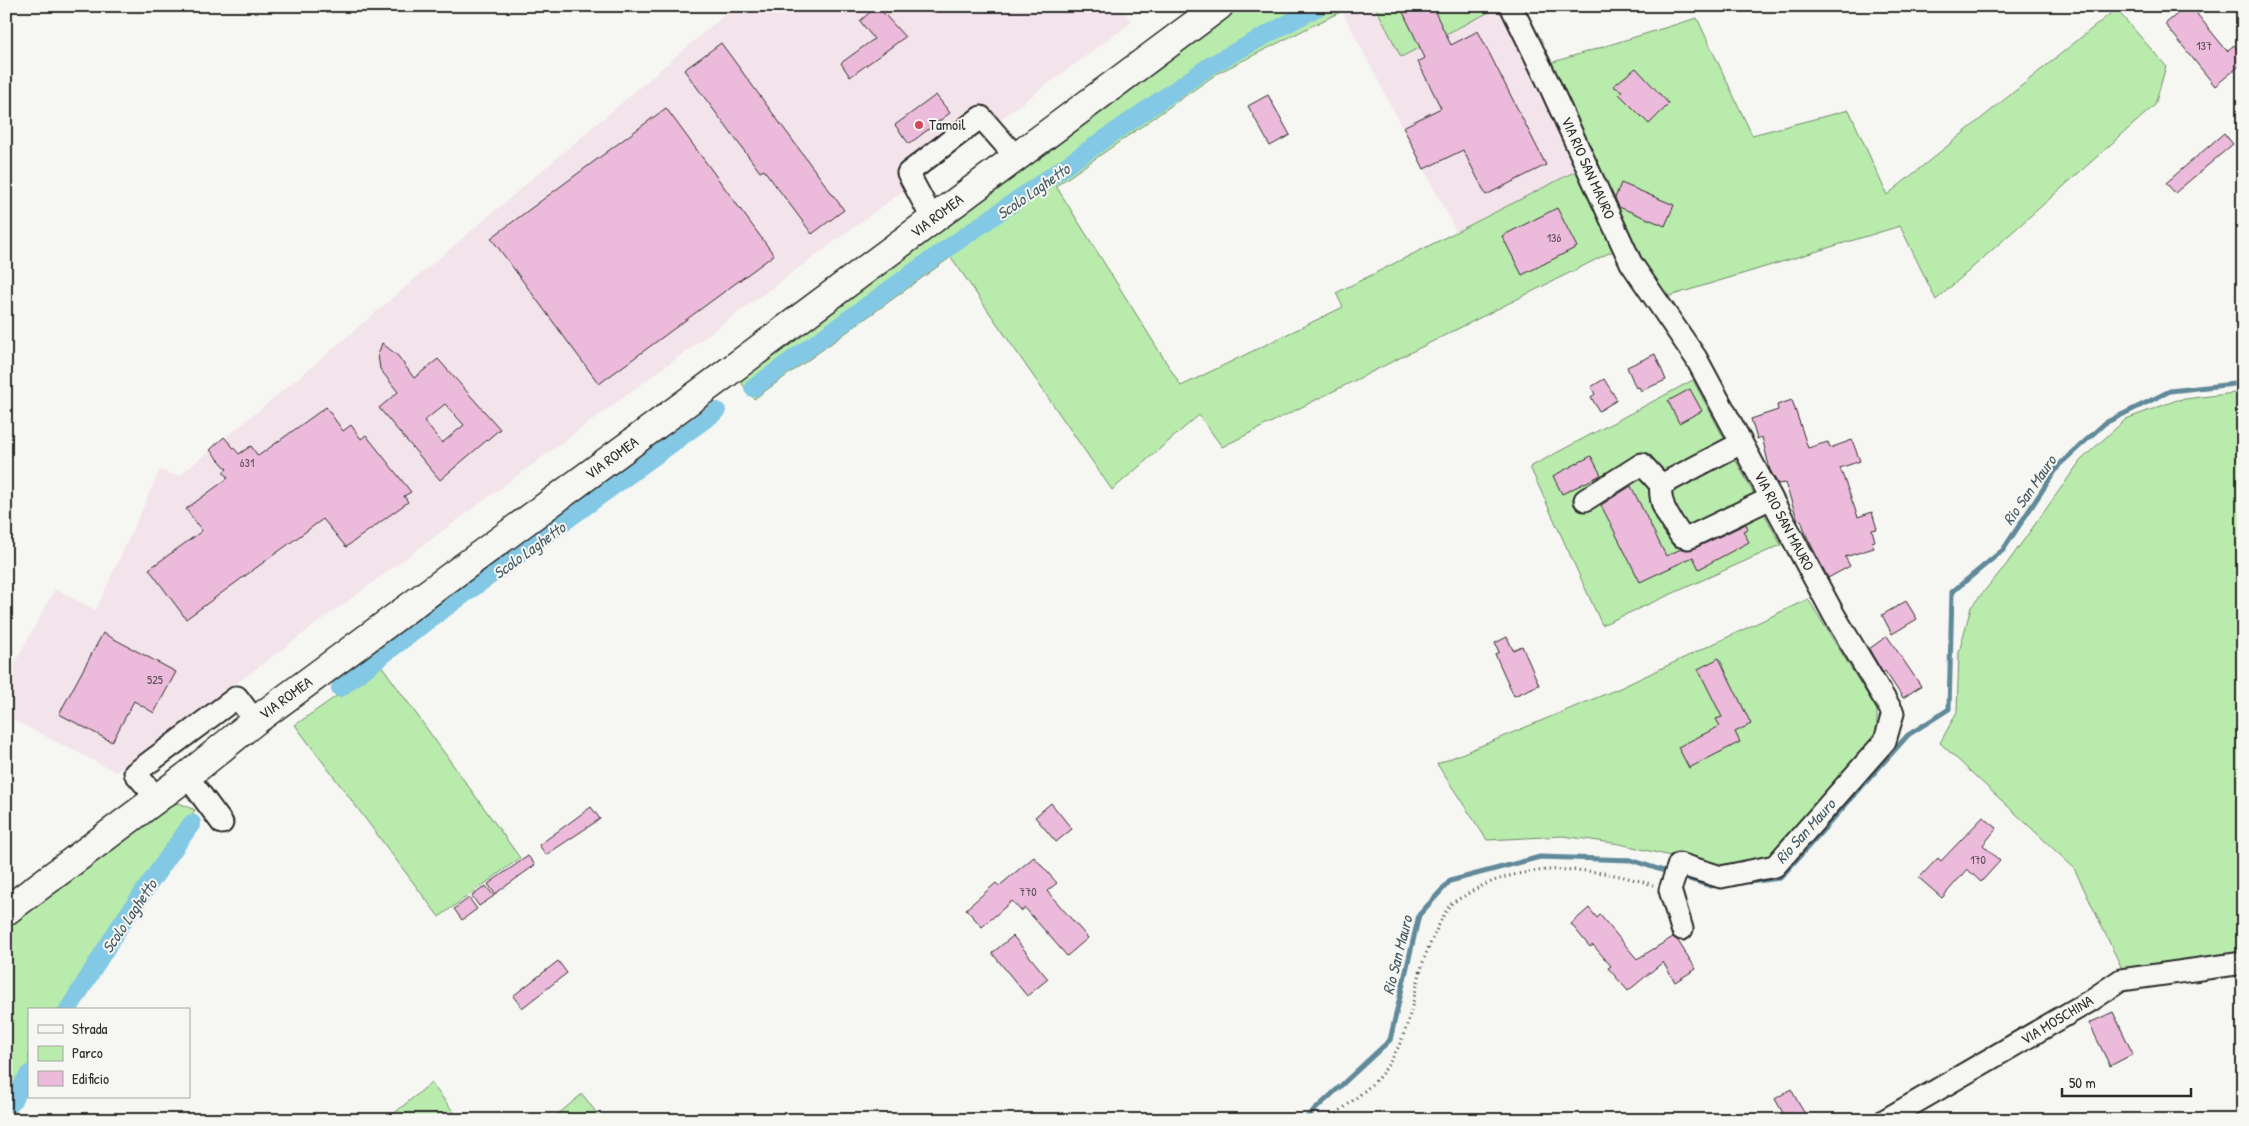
<svg xmlns="http://www.w3.org/2000/svg" width="2249" height="1126" viewBox="0 0 2249 1126" font-family="'Patrick Hand',sans-serif">
<style>
.built{fill:#f3e4eb}
.green{fill:#b8ebac;stroke:#728b6c}
.lines{fill:none;stroke-linecap:round;stroke-linejoin:round}
.stream{stroke:#60899a;stroke-width:5}
.canal{stroke:#83c8e4;stroke-width:18}
.building{fill:#ecbada;stroke:#2b2b2b;fill-rule:evenodd}
.minor-casing{stroke:#2b2b2b;stroke-width:25}
.major-casing{stroke:#2b2b2b;stroke-width:31}
.path{stroke:#2b2b2b;stroke-width:3;stroke-dasharray:1 4;stroke-linecap:butt}
.minor{stroke:#f6f6f2;stroke-width:21}
.major{stroke:#f6f6f2;stroke-width:28}
.poi-dot{fill:#d1495b;stroke:#f6f6f2;stroke-width:2}
.labels{text-anchor:middle;stroke-width:4;stroke-linejoin:round;paint-order:stroke}
.number-label{font-size:12px;fill:#5b4f57}
.poi-label{font-size:15px;fill:#2b2b2b;stroke:#f6f6f2;text-anchor:start}
.street-label{font-size:15px;fill:#2b2b2b;stroke:#f6f6f2}
.water-label{font-size:16px;font-style:italic;fill:#455a62;stroke:#f6f6f2}
</style>
<rect width="100%" height="100%" fill="#f6f6f2"/>
<filter id="ink" filterUnits="userSpaceOnUse"><feTurbulence type="fractalNoise" baseFrequency=".02" numOctaves="2"/><feDisplacementMap in="SourceGraphic" scale="10" xChannelSelector="R" yChannelSelector="G"/><feConvolveMatrix kernelMatrix="1 2 1 2 8 2 1 2 1" color-interpolation-filters="sRGB"/></filter>
<g filter="url(#ink)">
<!-- built -->
<g class="built">
<polygon points="735,6 1120,6 1132,22 116,772 6,716 6,679 55,589 96,610 160,470 179,476 321,359"/>
<polygon points="1345,6 1375,6 1401,57 1501,6 1578,170 1456,231 1342,11"/>
</g>
<!-- green -->
<g class="green">
<polygon points="1232,6 1345,6 1342,11 1218,73 1056,186 1181,386 1343,307 1336,293 1578,170 1615,250 1222,447 1199,415 1112,490 951,257 754,399 736,376"/>
<polygon points="1375,6 1501,6 1401,57"/>
<polygon points="2116,9 2166,66 2155,105 1936,300 1900,226 1663,298 1631,251 1550,63 1697,18 1752,135 1849,110 1887,195"/>
<polygon points="1693,380 1781,545 1602,625 1530,467"/>
<polygon points="2243,392 2243,957 2124,973 2074,868 1940,743 1957,712 1959,652 1971,607 2006,565 2081,460 2126,419 2177,400"/>
<polygon points="1808,599 1877,710 1877,735 1792,839 1764,859 1739,868 1704,864 1620,844 1563,836 1487,840 1437,764 1620,688"/>
<polygon points="381,665 520,858 439,917 295,725"/>
<polygon points="179,803 195,810 72,1010 29,1010 29,1081 6,1117 6,922 163,806"/>
<polygon points="431,1083 460,1120 386,1120"/>
<polygon points="582,1094 602,1120 551,1120"/>
</g>
<g class="lines">
<!-- stream -->
<g class="stream">
<polyline points="1680,876 1711,886 1718,885"/>
<polyline points="1749,882 1780,878 1908,735 1949,709 1952,592 2003,550 2059,465 2105,423 2170,391 2243,383"/>
<polyline points="1304,1120 1390,1040 1419,915 1450,881 1540,857 1631,860 1670,873"/>
</g>
<!-- canal -->
<g class="canal">
<polyline points="753,388 922,266 1211,65 1320,6"/>
<polyline points="340,688 422,625 717,411"/>
<polyline points="68,1010 121,924 192,823"/>
<polyline points="6,1111 29,1074"/>
</g>
</g>
<!-- building -->
<g class="building">
<polygon points="877,6 905,37 850,77 841,63 874,39 860,21"/>
<polygon points="1400,6 1432,6 1451,45 1478,31 1546,165 1486,195 1463,150 1424,169 1403,127 1441,108 1418,62 1425,58"/>
<polygon points="2187,6 2207,6 2197,14 2227,51 2234,45 2243,56 2243,63 2215,86 2165,24"/>
<polygon points="721,43 844,210 812,234 764,170 760,172 684,70"/>
<polygon points="1636,68 1669,104 1649,124 1619,94 1622,91 1613,86"/>
<polygon points="936,95 950,113 909,144 895,125"/>
<polygon points="1268,95 1290,135 1270,146 1248,106"/>
<polygon points="666,108 774,255 599,384 491,238"/>
<polygon points="2224,133 2233,144 2175,193 2166,183"/>
<polygon points="1621,183 1674,205 1665,226 1619,207 1615,198"/>
<polygon points="1557,208 1577,247 1522,275 1502,236"/>
<path d="M382,343l16,13 16,22 24,-19 62,70 -60,51 -61,-72 19,-16 -18,-23 -2,-14zM445,404l19,21 -22,18 -18,-22z"/>
<polygon points="1655,354 1666,380 1641,391 1639,387 1636,388 1627,367"/>
<polygon points="1604,379 1617,400 1599,411 1591,397 1595,394 1591,387"/>
<polygon points="1690,389 1702,411 1679,423 1668,401"/>
<polygon points="1792,400 1808,448 1828,442 1830,448 1852,440 1860,461 1840,468 1858,517 1872,512 1877,529 1872,530 1875,541 1872,542 1874,548 1845,557 1850,566 1828,578 1807,537 1801,520 1798,521 1785,483 1778,484 1770,470 1762,437 1757,439 1751,419 1778,410 1777,405"/>
<polygon points="326,407 343,431 351,425 361,439 366,435 411,492 404,496 408,502 346,547 323,519 186,619 149,569 202,531 186,509 228,478 223,472 227,469 210,450 224,437 239,454 251,446 258,456"/>
<polygon points="1591,456 1601,475 1562,494 1553,476"/>
<polygon points="1631,486 1666,556 1681,549 1693,549 1746,524 1748,529 1743,531 1749,542 1699,569 1693,557 1640,582 1601,505"/>
<polygon points="1906,601 1917,619 1892,634 1882,615"/>
<polygon points="103,633 176,672 154,713 134,701 112,742 59,714"/>
<polygon points="1887,636 1921,686 1903,698 1885,671 1883,673 1869,649"/>
<polygon points="1507,637 1513,650 1522,646 1539,685 1514,696 1495,654 1499,652 1495,643"/>
<polygon points="1719,658 1751,724 1735,732 1740,742 1689,768 1678,747 1720,726 1716,719 1722,717 1698,669"/>
<polygon points="1051,803 1072,829 1056,842 1035,817"/>
<polygon points="591,807 600,819 546,855 539,845"/>
<polygon points="1983,817 1997,828 1983,845 2000,861 1981,882 1967,869 1942,898 1919,878 1938,858 1941,861"/>
<polygon points="528,856 535,865 495,894 488,884"/>
<polygon points="1034,857 1057,883 1047,891 1088,938 1067,956 1025,908 1021,911 1012,901 982,927 966,909 996,883 999,886"/>
<polygon points="486,886 494,896 479,906 472,896"/>
<polygon points="469,898 477,909 462,920 454,909"/>
<polygon points="1589,908 1597,918 1600,915 1637,959 1673,937 1678,941 1696,969 1675,982 1663,962 1628,991 1608,968 1611,966 1593,945 1590,947 1571,924"/>
<polygon points="1013,936 1048,979 1027,996 992,953"/>
<polygon points="558,961 567,973 522,1008 513,996"/>
<polygon points="2113,1012 2133,1054 2110,1066 2089,1023"/>
<polygon points="1791,1089 1799,1104 1809,1120 1787,1120 1775,1099"/>
</g>
<g class="lines">
<!-- minor casing -->
<g class="minor-casing">
<g id="minor">
<polyline points="1511,6 1549,84 1631,263 1696,358 1834,615 1893,713 1885,741 1775,866 1721,877 1679,864 1670,890 1682,929"/>
<polyline points="933,220 908,173 981,117 1016,157"/>
<path d="M1661,485c-3,20 10,35 20,51l7,2 83,-40"/>
<polyline points="1585,500 1642,464 1661,485 1741,443"/>
<polyline points="187,776 222,823"/>
<polyline points="157,798 135,773 237,697 255,721"/>
<polyline points="1885,1120 2090,1001 2121,980 2243,963"/>
</g>
</g>
<!-- major casing -->
<g class="major-casing">
<polyline id="major" points="6,911 187,776 255,721 720,378 1219,6"/>
</g>
<!-- path -->
<path class="path" d="M1329,1120c15,-13 43,-33 54,-48 28,-37 28,-71 41,-113 3,-9 20,-47 26,-54 4,-4 11,-7 16,-10 53,-35 129,-29 187,-10"/>
<!-- minor -->
<use href="#minor" class="minor"/>
<!-- major -->
<use href="#major" class="major"/>
</g>
</g>
<!-- markers -->
<circle class="poi-dot" cx="919" cy="125" r="5"/>
<g class="labels">
<!-- number labels -->
<g class="number-label">
<text x="2204" y="50">137</text>
<text x="1554" y="242">136</text>
<text x="247" y="467">631</text>
<text x="155" y="684">525</text>
<text x="1978" y="864">170</text>
<text x="1028" y="896">770</text>
</g>
<!-- poi labels -->
<g class="poi-label">
<text x="929" y="130">Tamoil</text>
</g>
<!-- street labels -->
<g class="street-label">
<text transform="translate(1588 168) rotate(66)" y="5">VIA RIO SAN MAURO</text>
<text transform="translate(937 216) rotate(-37)" y="5">VIA ROMEA</text>
<text transform="translate(612 458) rotate(-36)" y="5">VIA ROMEA</text>
<text transform="translate(1784 521) rotate(62)" y="5">VIA RIO SAN MAURO</text>
<text transform="translate(286 698) rotate(-36)" y="5">VIA ROMEA</text>
<text transform="translate(2057 1020) rotate(-31)" y="5">VIA MOSCHINA</text>
</g>
<!-- water labels -->
<g class="water-label">
<text transform="translate(1033 191) rotate(-35)" y="6">Scolo Laghetto</text>
<text transform="translate(2029 490) rotate(-55)" y="6">Rio San Mauro</text>
<text transform="translate(529 550) rotate(-36)" y="6">Scolo Laghetto</text>
<text transform="translate(1805 831) rotate(-48)" y="6">Rio San Mauro</text>
<text transform="translate(129 916) rotate(-56)" y="6">Scolo Laghetto</text>
<text transform="translate(1397 955) rotate(-76)" y="6">Rio San Mauro</text>
</g>
</g>
<!-- margin -->
<rect width="2249" height="1126" fill="none" stroke="#f6f6f2" stroke-width="25"/>
<rect x="12" y="12" width="2224" height="1101" fill="none" stroke="#2b2b2b" stroke-width="2" filter="url(#ink)"/>
<!-- legend -->
<rect x="28" y="1008" width="162" height="90" fill="#f6f6f2" stroke="#a5a5a2"/>
<rect x="38" y="1025" width="25" height="8" fill="#f6f6f2" stroke="#a5a5a2"/>
<text x="72" y="1034" font-size="15" fill="#2b2b2b">Strada</text>
<rect x="38" y="1046" width="25" height="15" fill="#b8ebac" stroke="#a5a5a2"/>
<text x="72" y="1058" font-size="15" fill="#2b2b2b">Parco</text>
<rect x="38" y="1071" width="25" height="15" fill="#ecbada" stroke="#a5a5a2"/>
<text x="72" y="1084" font-size="15" fill="#2b2b2b">Edificio</text>
<!-- scale -->
<path d="M2062 1088v8h129v-8" fill="none" stroke="#2b2b2b" stroke-width="2.5"/>
<text x="2069" y="1088" font-size="15" fill="#2b2b2b" stroke="#f6f6f2" stroke-width="4" paint-order="stroke">50 m</text>
</svg>
